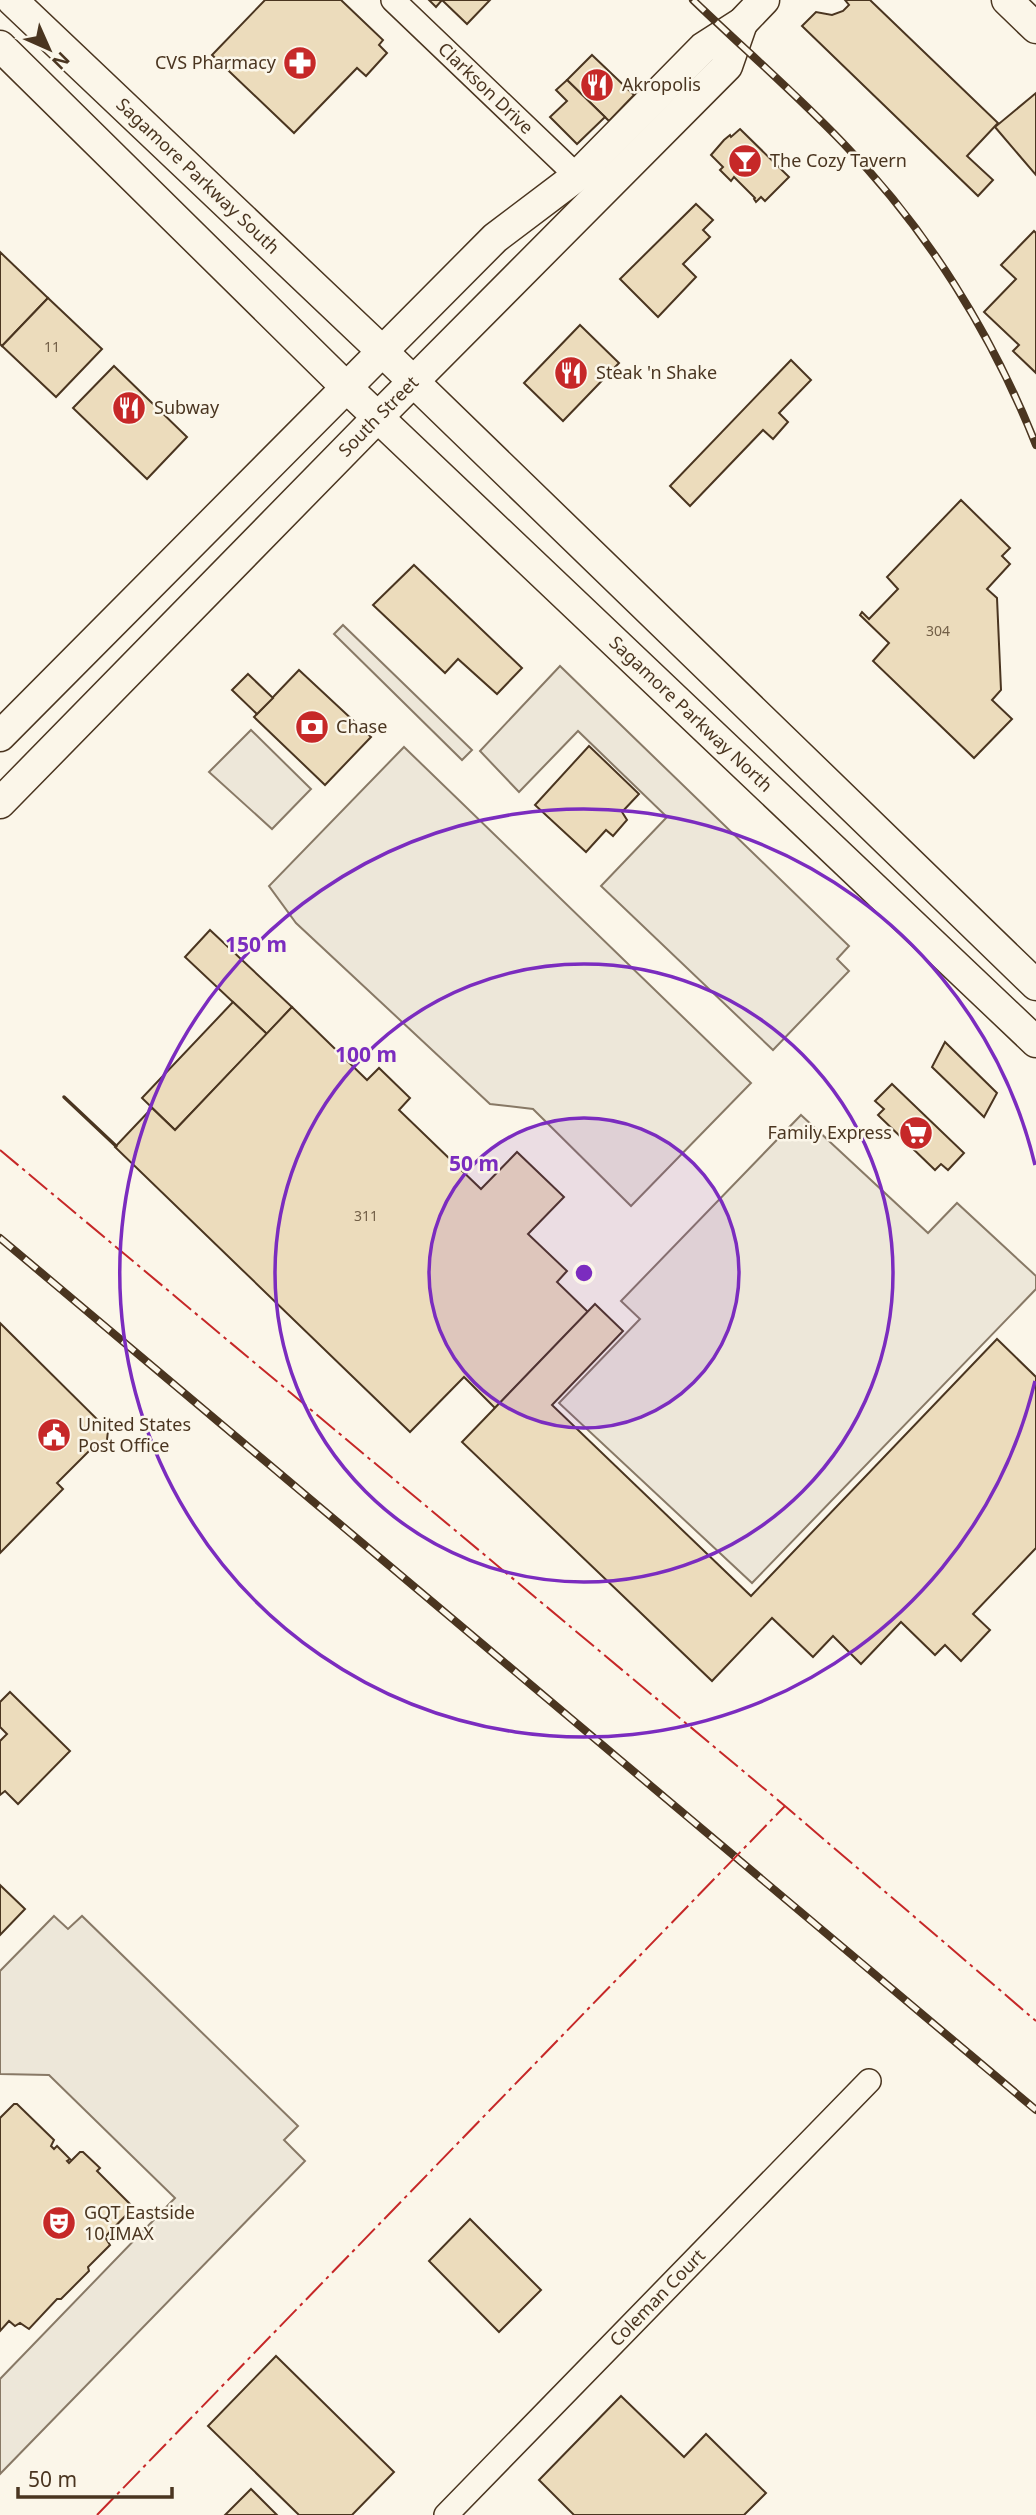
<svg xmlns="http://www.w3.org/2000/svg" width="1036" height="2515" viewBox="0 0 1036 2515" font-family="'Noto Sans',sans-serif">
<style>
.parking{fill:#ede7d9;stroke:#887966;stroke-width:2}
.building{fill:#ecdcbc;stroke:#4a3520;stroke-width:2}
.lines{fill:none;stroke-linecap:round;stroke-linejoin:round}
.minor-casing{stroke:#4a3520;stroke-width:26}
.major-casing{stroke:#4a3520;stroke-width:33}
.minor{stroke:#fbf6e9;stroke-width:23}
.major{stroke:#fbf6e9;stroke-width:30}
.rail-casing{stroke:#4a3520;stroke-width:8}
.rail{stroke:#fbf6e9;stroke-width:5;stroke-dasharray:16;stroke-linecap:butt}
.wall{stroke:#4a3520;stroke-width:3.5}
.power{stroke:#c62828;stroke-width:2;stroke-dasharray:24 5 3.5 5;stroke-linecap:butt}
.ring{fill:none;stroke:#7b2cbf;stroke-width:3.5}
.labels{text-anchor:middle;stroke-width:5;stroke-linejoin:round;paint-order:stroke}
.number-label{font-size:14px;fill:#725f47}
.poi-label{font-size:18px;fill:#4a3520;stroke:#fbf6e9;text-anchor:start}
.street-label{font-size:18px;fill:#4a3520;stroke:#fbf6e9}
.centre{fill:#7b2cbf;stroke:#fbf6e9;stroke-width:3.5}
.ring-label{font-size:21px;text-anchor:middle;font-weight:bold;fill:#7b2cbf;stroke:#fbf6e9;stroke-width:5;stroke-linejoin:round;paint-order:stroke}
</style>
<rect width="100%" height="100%" fill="#fbf6e9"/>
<!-- parking -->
<g class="parking">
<polygon points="343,625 472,750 462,760 334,634"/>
<polygon points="560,666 849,946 837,959 849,971 773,1050 601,886 667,817 578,731 519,792 480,751"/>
<polygon points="251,730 311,789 272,829 209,772"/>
<polygon points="404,747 751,1083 631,1206 533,1109 490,1104 296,923 269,886"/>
<polygon points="801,1115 928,1233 957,1203 1036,1276 1036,1289 752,1583 559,1403 640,1319 621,1301"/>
<polygon points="54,1916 68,1929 82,1916 298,2126 284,2140 305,2161 0,2474 0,2379 175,2198 49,2075 0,2074 0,1971"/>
</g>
<!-- building -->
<g class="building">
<polygon points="265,0 341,0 383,40 379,45 387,53 366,76 357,68 294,133 212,55"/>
<polygon points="429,0 490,0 467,24 442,0 436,7"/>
<polygon points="870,0 998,123 967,156 993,180 978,196 802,26 816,12 832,15 843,11 849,5 845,0"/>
<polygon points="592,55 634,95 609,121 567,80"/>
<polygon points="567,80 605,117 577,144 550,117 567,101 556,90"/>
<polygon points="1036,93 1036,175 995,127"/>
<polygon points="740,129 789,177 765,201 761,197 756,202 754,199 755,198 734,177 731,181 720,170 723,167 711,155 724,140 730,135 731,137"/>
<polygon points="696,204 713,220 703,230 710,237 683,264 696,277 658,317 620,279"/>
<polygon points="1034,231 1036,233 1036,373 1013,351 1019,345 984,312 1016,279 1001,265"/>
<polygon points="0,252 48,298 2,346 0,344"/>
<polygon points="48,298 102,349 56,397 2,346"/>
<polygon points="580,325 619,363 563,421 524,383"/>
<polygon points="791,360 811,380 779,413 788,422 773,439 763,430 690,506 670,486"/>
<polygon points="114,366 187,437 147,479 73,408"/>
<polygon points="961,500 1010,548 1002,556 1010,564 987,589 997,598 1001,690 992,700 1012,719 974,758 873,661 889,643 860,615 862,612 869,619 898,589 887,577"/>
<polygon points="414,565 522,668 497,694 458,659 445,673 373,605"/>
<polygon points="299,670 371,737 325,785 254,717"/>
<polygon points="248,674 273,698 257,714 232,690"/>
<polygon points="589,746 639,794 622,812 627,820 613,836 606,830 586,852 535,805"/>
<polygon points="210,930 292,1007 267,1034 185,957"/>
<polygon points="233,1002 267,1034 175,1130 142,1098"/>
<polygon points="292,1007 367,1080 379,1068 410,1098 399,1110 481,1189 517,1152 564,1197 528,1234 567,1271 557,1282 588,1312 495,1408 464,1377 410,1432 115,1147 152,1108 175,1130"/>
<polygon points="945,1042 997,1093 984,1117 932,1067"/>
<polygon points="892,1084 964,1153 948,1170 941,1164 935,1170 878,1115 884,1109 875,1101"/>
<polygon points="595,1304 623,1331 552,1405 751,1596 997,1339 1036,1377 1036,1548 973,1614 990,1630 961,1661 945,1645 935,1655 901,1622 861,1664 833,1636 813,1657 772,1618 712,1681 462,1442"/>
<polygon points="0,1323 108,1430 107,1440 96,1451 93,1447 57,1483 63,1489 0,1553"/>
<polygon points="10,1692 70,1751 18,1804 5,1791 0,1795 0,1741 7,1734 0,1727 0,1702"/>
<polygon points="0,1885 25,1909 0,1935"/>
<polygon points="14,2104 17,2104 54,2140 51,2146 54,2149 57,2146 70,2159 67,2161 69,2163 80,2152 83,2152 100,2168 97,2171 132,2206 132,2209 105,2237 110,2245 88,2267 89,2271 61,2299 57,2299 29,2329 20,2323 15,2326 9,2321 0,2331 0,2118"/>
<polygon points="470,2219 541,2290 499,2332 429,2261"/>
<polygon points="276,2356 394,2472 352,2515 299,2515 208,2426"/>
<polygon points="621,2396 684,2457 706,2434 766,2493 744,2515 574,2515 539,2480"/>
<polygon points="251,2489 277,2515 225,2515"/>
</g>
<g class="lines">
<!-- minor casing -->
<g class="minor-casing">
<g id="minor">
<path id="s1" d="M393,0l184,176"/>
<path id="s2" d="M446,2515l423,-434"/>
</g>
</g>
<!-- major casing -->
<g class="major-casing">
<g id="major">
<path id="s3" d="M12,0l370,351 654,634"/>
<polyline points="1007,0 1036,28"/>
<path id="s4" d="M0,46l346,341 690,655"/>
<polyline points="0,736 495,238 577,176 703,48 742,23 764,0"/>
<path id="s5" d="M0,803l378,-386 349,-351 15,-43"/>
</g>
</g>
<!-- minor -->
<use href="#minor" class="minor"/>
<!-- major -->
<use href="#major" class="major"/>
<!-- rail casing -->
<g class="rail-casing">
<g id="rail">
<path d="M693,0c50,48 102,93 150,143 84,86 149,191 193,302"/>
<polyline points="0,1238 1036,2110"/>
</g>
</g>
<!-- rail -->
<use href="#rail" class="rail"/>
<!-- wall -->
<polyline class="wall" points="64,1097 116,1146"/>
<!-- power -->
<g class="power">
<polyline points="0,1150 785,1806 1036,2021"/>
<polyline points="97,2515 785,1806"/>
</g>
</g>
<!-- distance rings -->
<circle cx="584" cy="1273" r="155" fill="#7b2cbf" fill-opacity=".12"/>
<g class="ring">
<circle cx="584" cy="1273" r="155"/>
<circle cx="584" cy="1273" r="309"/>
<path d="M1035 1381A464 464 0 1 1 1035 1165"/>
</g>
<!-- icons -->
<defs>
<g id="pharmacy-disc" transform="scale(1.75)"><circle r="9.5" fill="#c62828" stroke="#fbf6e9"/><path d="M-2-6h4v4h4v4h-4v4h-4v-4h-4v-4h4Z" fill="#fff"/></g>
<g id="restaurant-disc" transform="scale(1.75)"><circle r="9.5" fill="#c62828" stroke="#fbf6e9"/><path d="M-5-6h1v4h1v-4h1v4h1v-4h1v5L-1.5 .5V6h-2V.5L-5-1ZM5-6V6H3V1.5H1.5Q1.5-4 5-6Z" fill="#fff"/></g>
<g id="bar-disc" transform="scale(1.75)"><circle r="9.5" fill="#c62828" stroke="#fbf6e9"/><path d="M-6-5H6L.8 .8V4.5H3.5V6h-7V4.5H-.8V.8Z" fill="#fff"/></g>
<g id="bank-disc" transform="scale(1.75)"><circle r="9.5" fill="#c62828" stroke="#fbf6e9"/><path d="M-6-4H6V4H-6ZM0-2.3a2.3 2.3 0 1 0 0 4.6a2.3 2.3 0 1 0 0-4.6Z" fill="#fff"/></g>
<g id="supermarket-disc" transform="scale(1.75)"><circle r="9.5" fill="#c62828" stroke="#fbf6e9"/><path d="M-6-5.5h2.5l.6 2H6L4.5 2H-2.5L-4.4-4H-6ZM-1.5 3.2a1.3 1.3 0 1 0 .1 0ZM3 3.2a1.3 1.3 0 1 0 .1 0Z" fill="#fff"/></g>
<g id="civic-disc" transform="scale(1.75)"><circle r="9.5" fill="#c62828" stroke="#fbf6e9"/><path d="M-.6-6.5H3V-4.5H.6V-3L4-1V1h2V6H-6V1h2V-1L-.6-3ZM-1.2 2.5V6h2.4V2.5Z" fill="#fff"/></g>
<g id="theatre-disc" transform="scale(1.75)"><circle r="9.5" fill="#c62828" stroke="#fbf6e9"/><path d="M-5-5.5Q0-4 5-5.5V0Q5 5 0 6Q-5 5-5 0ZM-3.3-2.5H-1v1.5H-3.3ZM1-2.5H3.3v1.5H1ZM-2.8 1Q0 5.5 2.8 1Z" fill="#fff"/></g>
</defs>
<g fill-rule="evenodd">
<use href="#pharmacy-disc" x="300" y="63"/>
<use href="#restaurant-disc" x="597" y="85"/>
<use href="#bar-disc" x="745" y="161"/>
<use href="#restaurant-disc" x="571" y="373"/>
<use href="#restaurant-disc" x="129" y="408"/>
<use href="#bank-disc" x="312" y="727"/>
<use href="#supermarket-disc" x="916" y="1133"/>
<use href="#civic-disc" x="54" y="1435"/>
<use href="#theatre-disc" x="59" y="2223"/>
</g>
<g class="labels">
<!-- number labels -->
<g class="number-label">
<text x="52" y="352">11</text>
<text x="938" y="636">304</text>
<text x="366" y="1221">311</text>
</g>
<!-- poi labels -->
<g class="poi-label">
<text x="276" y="69" text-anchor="end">CVS Pharmacy</text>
<text x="622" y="91">Akropolis</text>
<text x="770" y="167">The Cozy Tavern</text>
<text x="596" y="379">Steak 'n Shake</text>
<text x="154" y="414">Subway</text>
<text x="336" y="733">Chase</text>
<text x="892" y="1139" text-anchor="end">Family Express</text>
<text x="78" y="1431">United States<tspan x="78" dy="21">Post Office</tspan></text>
<text x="84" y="2219">GQT Eastside<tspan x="84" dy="21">10 IMAX</tspan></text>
</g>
<!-- street labels -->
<g class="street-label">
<text dy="6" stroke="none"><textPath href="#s1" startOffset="128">Clarkson Drive</textPath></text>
<text dy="6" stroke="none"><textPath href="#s3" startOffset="256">Sagamore Parkway South</textPath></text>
<text dy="6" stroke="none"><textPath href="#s5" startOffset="541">South Street</textPath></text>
<text dy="6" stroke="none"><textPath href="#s4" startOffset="961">Sagamore Parkway North</textPath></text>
<text dy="6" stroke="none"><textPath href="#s2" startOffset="303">Coleman Court</textPath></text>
</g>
</g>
<circle cx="584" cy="1273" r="10" class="centre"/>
<g class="ring-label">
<text x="256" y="952">150 m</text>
<text x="366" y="1062">100 m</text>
<text x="474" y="1171">50 m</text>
</g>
<!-- north arrow -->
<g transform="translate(49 49) rotate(135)" stroke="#fbf6e9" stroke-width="5" paint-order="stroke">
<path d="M0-5L12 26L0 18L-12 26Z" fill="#4a3520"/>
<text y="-10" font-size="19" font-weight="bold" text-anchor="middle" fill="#4a3520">N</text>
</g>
<!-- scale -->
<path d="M18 2487v10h154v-10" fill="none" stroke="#4a3520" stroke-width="3.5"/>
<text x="28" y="2487" font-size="21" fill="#4a3520" stroke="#fbf6e9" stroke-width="5" paint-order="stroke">50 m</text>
</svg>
